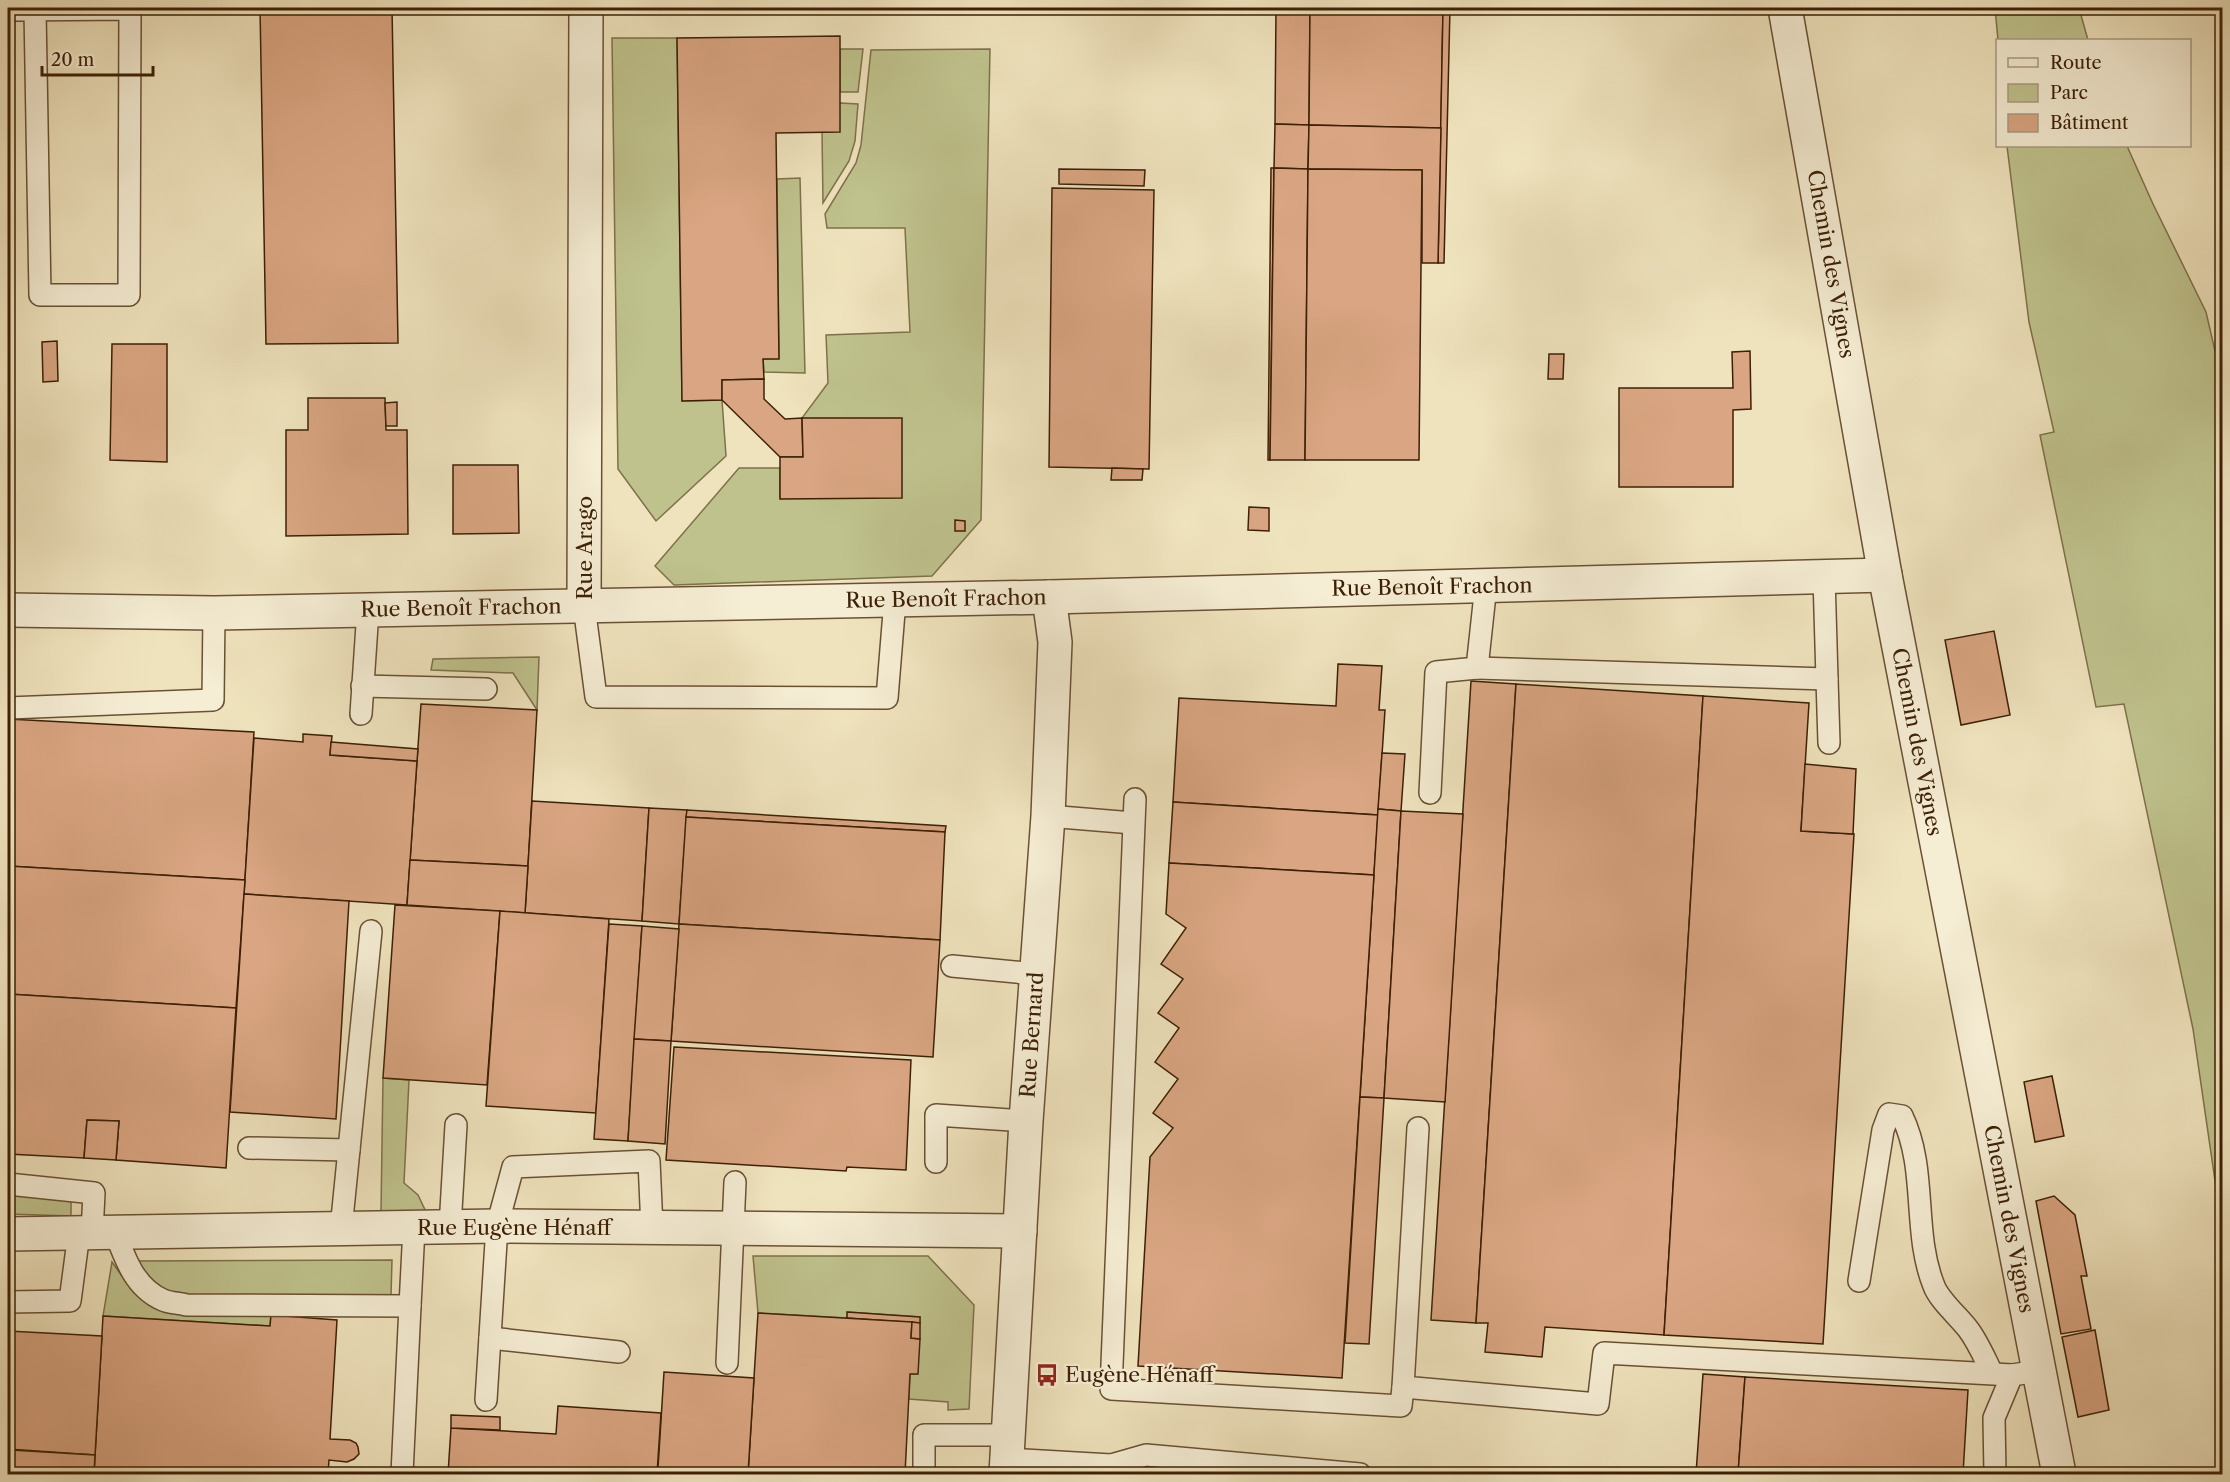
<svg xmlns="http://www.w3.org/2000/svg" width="2230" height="1482" viewBox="0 0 2230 1482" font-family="'Libre Caslon Text',serif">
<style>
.green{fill:#bfc28d;stroke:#7e714a;stroke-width:1.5}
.building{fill:#d9a582;stroke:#3d2006;stroke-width:1.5}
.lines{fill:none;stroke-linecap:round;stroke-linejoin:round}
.service-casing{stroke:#6a5134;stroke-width:24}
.minor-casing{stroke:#6a5134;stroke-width:36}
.service{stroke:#f5edd4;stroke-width:21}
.minor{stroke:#f5edd4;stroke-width:33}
.labels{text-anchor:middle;stroke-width:4.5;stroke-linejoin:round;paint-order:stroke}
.street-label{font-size:21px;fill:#3d2006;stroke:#f5edd4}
.poi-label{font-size:21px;fill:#3d2006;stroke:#f5edd4;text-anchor:start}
</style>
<rect width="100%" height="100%" fill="#efe3bd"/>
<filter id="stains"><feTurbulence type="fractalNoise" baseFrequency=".00333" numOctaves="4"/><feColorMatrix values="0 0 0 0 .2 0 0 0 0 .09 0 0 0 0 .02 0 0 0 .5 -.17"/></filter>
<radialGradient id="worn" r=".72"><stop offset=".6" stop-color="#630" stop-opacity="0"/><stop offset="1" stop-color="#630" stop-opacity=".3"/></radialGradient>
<!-- green -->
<g class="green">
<polygon points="1995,8 2079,8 2088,40 1998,40"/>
<polygon points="612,38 677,38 682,401 722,400 726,456 656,521 618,469"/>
<polygon points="840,49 863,49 858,92 840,92"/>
<polygon points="990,49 981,520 932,576 674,585 655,566 739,468 780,468 780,498 802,418 828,383 826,335 910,332 905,228 827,228 825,214 856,163 861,145 871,50"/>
<polygon points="840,103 858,104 855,141 849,161 823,203 822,132"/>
<polygon points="2007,146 2127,146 2153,204 2206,312 2222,381 2222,1229 2193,1029 2124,704 2096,707 2040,435 2054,432 2029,322"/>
<polygon points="800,178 805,373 764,372 763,359 779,358 777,179"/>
<polygon points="539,657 537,710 513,673 431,670 433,659"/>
<polygon points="383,1078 409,1080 404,1183 418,1195 427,1214 381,1211"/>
<polygon points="8,1194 71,1197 71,1216 8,1214"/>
<polygon points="753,1256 928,1256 974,1305 969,1409 948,1410 948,1402 909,1399 910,1374 917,1374 920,1317 848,1312 847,1318 758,1313"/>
<path d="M392,1260l-1,36 -208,1c-26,-5 -33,-13 -46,-36z"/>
<polygon points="112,1262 134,1293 160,1309 271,1315 270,1326 103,1316"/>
<polygon points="1169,1468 1198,1471 1198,1474 1144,1474"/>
</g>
<!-- building -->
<g class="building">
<polygon points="260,8 392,8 398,343 266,344"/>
<polygon points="1276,8 1310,8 1309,125 1275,124"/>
<polygon points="1310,8 1443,8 1441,128 1309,125"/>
<polygon points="1443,8 1450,8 1444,263 1438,263"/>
<polygon points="840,36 840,132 776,133 779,359 763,359 764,379 722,380 722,400 682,401 677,38"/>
<polygon points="1275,124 1309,125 1308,169 1274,168"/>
<polygon points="1309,125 1441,128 1438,263 1422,263 1422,170 1308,169"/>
<polygon points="1271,168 1274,168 1270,460 1268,460"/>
<polygon points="1274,168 1308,169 1305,460 1270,460"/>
<polygon points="1059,169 1145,170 1144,186 1059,184"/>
<polygon points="1308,169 1422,170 1419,460 1305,460"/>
<polygon points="1052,188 1154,190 1149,469 1049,467"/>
<polygon points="57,341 58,381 43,382 42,342"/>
<polygon points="112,344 167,344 167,462 110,460"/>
<polygon points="1750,351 1751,409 1733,410 1733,487 1619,487 1619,388 1733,388 1732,352"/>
<polygon points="1549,354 1564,354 1563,379 1548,379"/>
<polygon points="764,379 764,399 785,419 802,418 803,457 780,457 722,400 722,380"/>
<polygon points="308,398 385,398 386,430 407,430 408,534 286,536 286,430 308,430"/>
<polygon points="397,402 397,426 386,426 385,403"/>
<polygon points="802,418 902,418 902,498 780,499 780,457 803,457"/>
<polygon points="453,465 518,465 519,533 453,534"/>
<polygon points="1112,468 1143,469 1142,480 1111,480"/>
<polygon points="1249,507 1269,508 1269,531 1248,530"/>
<polygon points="955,520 965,521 965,531 955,531"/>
<polygon points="1994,631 2010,715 1961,725 1945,640"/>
<polygon points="1338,664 1382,666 1379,710 1385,710 1378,815 1173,802 1179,698 1336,706"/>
<polygon points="1471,681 1516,684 1476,1323 1431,1320"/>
<polygon points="1516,684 1703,696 1664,1335 1545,1327 1542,1357 1485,1352 1488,1323 1476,1323"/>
<polygon points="1703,696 1809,703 1801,831 1854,834 1823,1344 1664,1335"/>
<polygon points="421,704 537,710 528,866 410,860"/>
<polygon points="8,719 254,732 245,880 8,866"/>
<polygon points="303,734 332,736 330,755 417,761 407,905 244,894 254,738 303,742"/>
<polygon points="331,742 418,749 417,761 330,755"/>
<polygon points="1382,753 1405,754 1401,811 1378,809"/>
<polygon points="1805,764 1856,769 1853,834 1801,831"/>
<polygon points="532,801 649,808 642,921 525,913"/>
<polygon points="1173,802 1378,815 1374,875 1169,863"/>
<polygon points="649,808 687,810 679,924 642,921"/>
<polygon points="1378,809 1401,811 1384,1098 1360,1097"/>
<polygon points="687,810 946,826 945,832 686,817"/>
<polygon points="1401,811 1463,814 1445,1102 1384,1098"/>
<polygon points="686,817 945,832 940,940 679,924"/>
<polygon points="410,860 528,866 525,913 407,905"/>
<polygon points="1169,863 1374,875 1342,1378 1138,1366 1150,1157 1173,1128 1153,1113 1178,1079 1155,1062 1179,1028 1158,1013 1183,979 1161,964 1186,928 1166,914"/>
<polygon points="8,866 245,880 236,1008 8,994"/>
<polygon points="244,894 349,901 336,1119 230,1112"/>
<polygon points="395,905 500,911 487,1085 383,1078"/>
<polygon points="500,911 609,919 596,1113 486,1106"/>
<polygon points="609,924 642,926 628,1141 594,1139"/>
<polygon points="679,924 940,940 933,1057 671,1041"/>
<polygon points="642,926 679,929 671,1041 634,1039"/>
<polygon points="8,994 236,1008 226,1168 116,1160 119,1121 87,1120 84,1158 8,1154"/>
<polygon points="634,1039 671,1041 665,1144 628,1141"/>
<polygon points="674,1047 911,1060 906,1170 847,1167 846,1171 666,1160"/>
<polygon points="2052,1076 2064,1136 2035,1142 2024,1082"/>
<polygon points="1360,1097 1384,1098 1369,1344 1345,1343"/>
<polygon points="87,1120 119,1121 116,1160 84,1158"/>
<polygon points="2054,1196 2075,1215 2087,1276 2081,1276 2091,1329 2061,1334 2036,1201"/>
<polygon points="847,1312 920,1317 920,1323 847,1318"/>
<polygon points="758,1313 912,1322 911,1338 920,1339 918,1374 910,1374 905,1474 748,1474"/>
<polygon points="271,1315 337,1320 330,1439 350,1440 356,1443 358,1447 359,1454 354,1459 347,1462 329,1460 328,1474 94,1474 103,1316 270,1326"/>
<polygon points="912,1322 920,1323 920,1339 911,1338"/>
<polygon points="2095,1330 2109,1410 2078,1417 2062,1337"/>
<polygon points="8,1331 102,1336 95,1455 8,1449"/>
<polygon points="664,1372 754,1378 748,1474 658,1468"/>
<polygon points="1703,1374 1745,1377 1738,1474 1696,1474"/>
<polygon points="1745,1377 1968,1390 1963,1474 1738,1474"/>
<polygon points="558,1406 661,1413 657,1474 448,1474 451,1428 556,1434"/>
<polygon points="451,1415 500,1417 500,1430 451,1428"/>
<polygon points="11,1450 95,1455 94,1474 10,1474"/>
<polygon points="658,1468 748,1474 758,1474 657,1474"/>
</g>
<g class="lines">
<!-- service casing -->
<g class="service-casing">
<g id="service">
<polyline points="8,10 130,9 129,295 40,295 35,10"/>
<polyline points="584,606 596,697 887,698 895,600"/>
<polyline points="1477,668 1827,679 1824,577"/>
<polyline points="1827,679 1829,743"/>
<polyline points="362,686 486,689"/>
<polyline points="8,708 213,700 214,613"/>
<polyline points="361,714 368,610"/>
<polyline points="1430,793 1436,672 1477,668 1486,585"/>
<polyline points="1135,799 1111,1389 1401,1406 1403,1387"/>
<polyline points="1048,816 1133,823"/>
<polyline points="952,966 1036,974"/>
<polyline points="1418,1128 1403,1387 1598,1404 1604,1353 2012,1375"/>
<polyline points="249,1148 349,1150"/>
<polyline points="936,1162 936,1115 1026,1121"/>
<polyline points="8,1184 94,1193 92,1233"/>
<polyline points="450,1227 456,1125"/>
<polyline points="341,1229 371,931"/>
<path d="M115,1232c10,27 20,56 48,68 6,3 16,3 23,5l224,1 -8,168"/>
<path d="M1859,1281l24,-151 6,-16 13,2c26,54 10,116 32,170 5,14 25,31 34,43 10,13 17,30 24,44"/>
<polyline points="8,1302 70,1301 79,1233"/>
<polyline points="410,1306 414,1228"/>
<polyline points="490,1338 619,1352"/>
<polyline points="727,1363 735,1182"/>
<polyline points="486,1400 497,1226 513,1167 649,1161 652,1228"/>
<polyline points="1007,1459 1111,1465 1110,1474"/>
<polyline points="1111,1465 1146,1455 1360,1474"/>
<polyline points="924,1470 924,1435 1009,1435"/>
<polyline points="1995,1474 1994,1418 2012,1375 2025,1373"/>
</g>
</g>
<!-- minor casing -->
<g class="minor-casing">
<g id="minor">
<polyline points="1785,8 1885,575 2059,1474"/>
<polyline points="584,606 586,8"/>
<polyline points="8,610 214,613 368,610 1049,597 1885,575"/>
<polyline points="8,1234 497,1226 1020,1231"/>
<polyline points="1006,1474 1026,1121 1048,816 1055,642 1049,597"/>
</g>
</g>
<!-- service -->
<use href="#service" class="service"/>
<!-- minor -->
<use href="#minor" class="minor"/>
</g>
<!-- icons -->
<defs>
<g id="bus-bare" transform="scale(1.8)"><path d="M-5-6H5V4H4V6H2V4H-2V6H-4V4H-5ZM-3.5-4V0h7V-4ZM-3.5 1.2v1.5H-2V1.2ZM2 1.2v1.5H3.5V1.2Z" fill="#8f2418" stroke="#f5edd4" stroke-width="2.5" paint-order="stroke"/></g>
</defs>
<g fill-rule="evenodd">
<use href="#bus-bare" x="1047" y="1375"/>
</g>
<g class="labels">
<!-- street labels -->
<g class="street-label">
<text transform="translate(1831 264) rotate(80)" y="7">Chemin des Vignes</text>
<text transform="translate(585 548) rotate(-90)" y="7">Rue Arago</text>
<text transform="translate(1432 587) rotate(-1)" y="7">Rue Benoît Frachon</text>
<text transform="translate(946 599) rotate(-1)" y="7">Rue Benoît Frachon</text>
<text transform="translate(461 608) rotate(-1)" y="7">Rue Benoît Frachon</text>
<text transform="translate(1917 742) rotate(79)" y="7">Chemin des Vignes</text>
<text transform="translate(1032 1035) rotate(-86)" y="7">Rue Bernard</text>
<text transform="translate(2009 1219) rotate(79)" y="7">Chemin des Vignes</text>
<text x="514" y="1235">Rue Eugène Hénaff</text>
</g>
<!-- poi labels -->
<g class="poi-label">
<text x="1065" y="1382">Eugène Hénaff</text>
</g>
</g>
<!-- margin -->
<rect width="2230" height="1482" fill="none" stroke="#efe3bd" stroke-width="30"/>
<rect x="9" y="9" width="2212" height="1464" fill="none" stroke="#3d2006" stroke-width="3"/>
<rect x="15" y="15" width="2200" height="1452" fill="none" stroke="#3d2006" stroke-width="1.5"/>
<!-- legend -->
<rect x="1996" y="39" width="195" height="108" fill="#f5edd4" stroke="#ab9b82" stroke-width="1.5"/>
<rect x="2008" y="58" width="30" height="9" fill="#f5edd4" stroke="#ab9b82" stroke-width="1.5"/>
<text x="2050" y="69" font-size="18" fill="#3d2006">Route</text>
<rect x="2008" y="84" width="30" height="18" fill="#bfc28d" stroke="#ab9b82" stroke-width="1.5"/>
<text x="2050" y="99" font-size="18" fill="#3d2006">Parc</text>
<rect x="2008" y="114" width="30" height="18" fill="#d9a582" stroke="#ab9b82" stroke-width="1.5"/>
<text x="2050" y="129" font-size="18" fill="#3d2006">Bâtiment</text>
<!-- scale -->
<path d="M42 66v9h111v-9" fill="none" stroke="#3d2006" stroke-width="3"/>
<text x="51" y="66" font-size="18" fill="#3d2006" stroke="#f5edd4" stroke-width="4.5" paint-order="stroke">20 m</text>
<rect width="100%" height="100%" filter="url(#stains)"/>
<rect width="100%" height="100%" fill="url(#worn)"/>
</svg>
